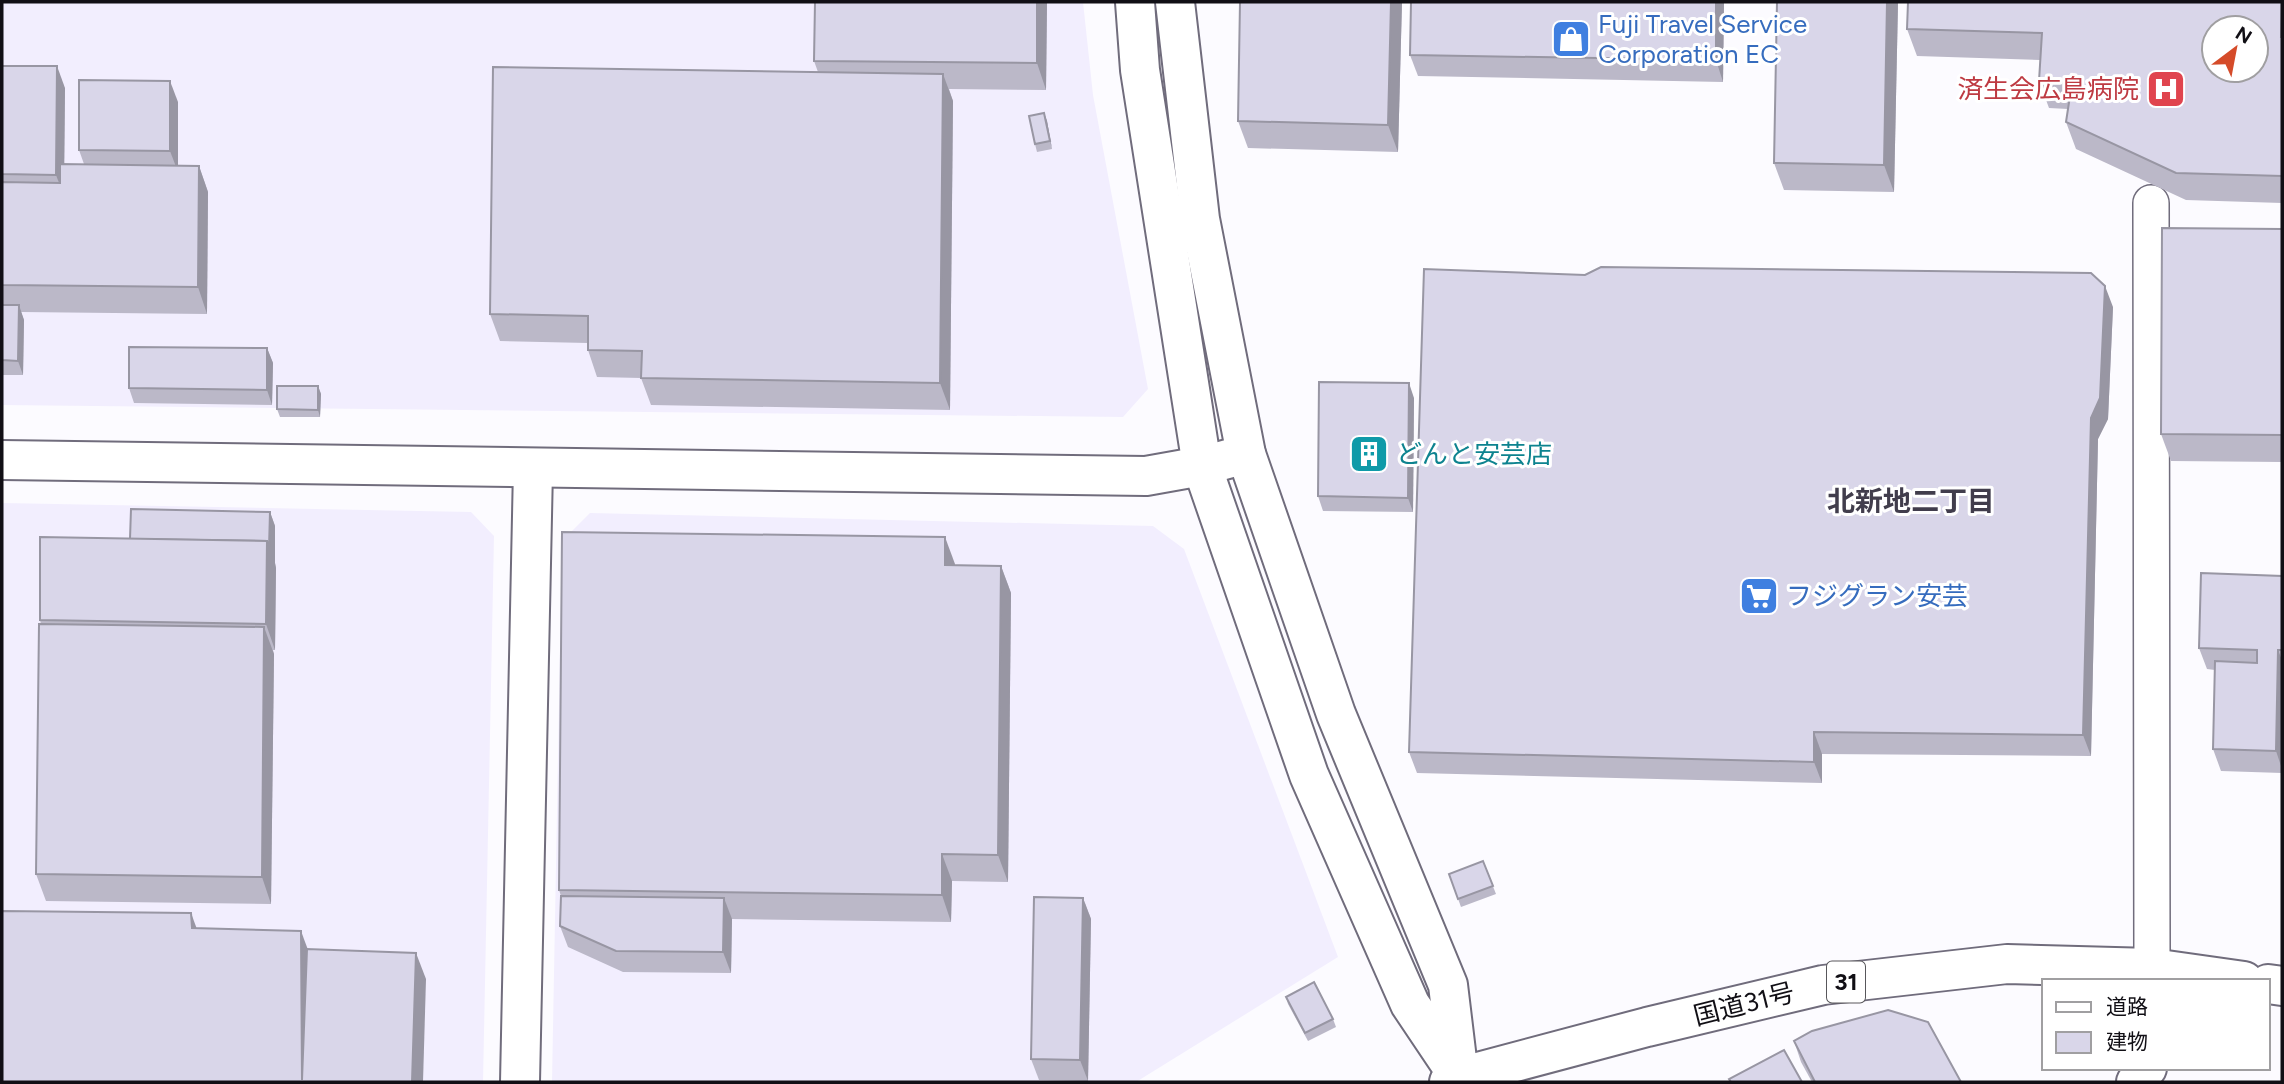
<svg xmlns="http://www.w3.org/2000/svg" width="2284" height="1084" viewBox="0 0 2284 1084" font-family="Figtree,'Noto Sans JP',sans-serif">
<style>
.built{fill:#f2eefe}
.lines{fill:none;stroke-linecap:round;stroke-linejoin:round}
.minor-casing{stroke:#706c7c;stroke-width:38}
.tertiary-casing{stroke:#706c7c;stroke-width:42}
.trunk-casing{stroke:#706c7c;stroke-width:42}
.minor{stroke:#fff;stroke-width:35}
.tertiary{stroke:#fff;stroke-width:38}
.trunk{stroke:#fff;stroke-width:38}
.wall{fill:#bbb8c8}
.shaded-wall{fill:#9896a3}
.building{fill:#d9d6e9;stroke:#9896a3;stroke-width:2;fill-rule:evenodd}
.labels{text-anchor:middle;stroke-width:6;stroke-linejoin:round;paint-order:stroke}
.shield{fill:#fff;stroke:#58575b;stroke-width:2}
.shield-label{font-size:24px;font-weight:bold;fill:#110f15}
.shop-label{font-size:26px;fill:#366cbe;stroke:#fff;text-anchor:start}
.health-label{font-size:26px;fill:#be3a42;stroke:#fff;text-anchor:end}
.culture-label{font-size:26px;fill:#0d838f;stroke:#fff;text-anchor:start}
.street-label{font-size:26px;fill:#110f15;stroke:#fff}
.neighbourhood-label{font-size:28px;font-weight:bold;fill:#413d4c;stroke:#fff}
</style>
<rect width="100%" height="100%" fill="#fcfbff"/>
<!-- built -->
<g class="built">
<polygon points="2,2 1083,2 1093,95 1148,389 1123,417 2,405"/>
<polygon points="2,503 471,512 494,536 483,1082 2,1082"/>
<polygon points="590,513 1153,526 1184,549 1338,957 1136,1082 552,1082 562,541"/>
</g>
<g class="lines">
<!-- minor casing -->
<g class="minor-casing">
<polyline id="minor" points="2151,203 2152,968"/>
</g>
<!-- tertiary casing -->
<g class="tertiary-casing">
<g id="tertiary">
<polyline points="1135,2 1140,70 1202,466 1309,775 1410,1004 1459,1077"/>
<polyline points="1175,2 1200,219 1246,454 1336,714 1448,985 1458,1068"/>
<polyline points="2,460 1146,476 1202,466 1246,454"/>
<polyline points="520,1082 533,469"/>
<polyline points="2136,1082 2147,1068"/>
</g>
</g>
<!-- trunk casing -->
<g class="trunk-casing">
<g id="trunk">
<polyline points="2268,984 2282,986"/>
<polyline points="1449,1082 1459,1077 1647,1027 1823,985 2007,964 2152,968 2244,981"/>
</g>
</g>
<!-- minor -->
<use href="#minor" class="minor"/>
<!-- tertiary -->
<use href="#tertiary" class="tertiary"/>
<!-- trunk -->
<use href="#trunk" class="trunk"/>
</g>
<!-- wall -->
<g class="wall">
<polygon points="815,2 1047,2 1046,90 949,89 953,101 950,410 651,405 641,378 597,377 588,350 588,343 500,341 490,314 818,72 814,61"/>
<polygon points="1402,2 1398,152 1248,148 1238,121"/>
<polygon points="1724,2 1723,82 1418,76 1410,55"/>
<polygon points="1777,2 1898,2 1894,192 1784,190 1774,163"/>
<polygon points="2282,2 2282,203 2186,200 2076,149 2066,122 2068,109 2049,108 2039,81 2040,60 1917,56 1907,29"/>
<polygon points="2,66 65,88 64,164 84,164 79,150 178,102 178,165 199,166 208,192 207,314 21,312 24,320 23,375 2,375"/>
<polygon points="1044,113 1047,121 1052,149 1037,152 1035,144"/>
<polygon points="2282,229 2282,462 2171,461 2161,434"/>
<polygon points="2113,307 2108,419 2098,439 2091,756 1822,754 1822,783 1417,773 1409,752"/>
<polygon points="267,348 273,363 272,405 134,403 129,388"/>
<polygon points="318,386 321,394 320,417 280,417 277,409"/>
<polygon points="1414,398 1413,512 1323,511 1318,496"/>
<polygon points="270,512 275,526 275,563 276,568 275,650 273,650 274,654 271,904 46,901 36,874 41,624 40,620 130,539"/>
<polygon points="955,564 955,565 1001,566 1011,593 1008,882 952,881 951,922 732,919 731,973 623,972 568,947 560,926 561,896 559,890"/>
<polygon points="2282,576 2282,773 2221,771 2213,749 2215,670 2207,669 2199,648"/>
<polygon points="1483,861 1496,894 1461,907 1449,874"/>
<polygon points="1083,898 1091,919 1088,1081 1039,1080 1031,1059"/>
<polygon points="1286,997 1333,1019 1336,1027 1308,1041 1288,1004"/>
<polygon points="1794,1041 1961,1082 1812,1082 1801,1062"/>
</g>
<!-- shaded-wall -->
<g class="shaded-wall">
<polygon points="1037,2 1047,2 1046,90 1037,63"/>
<polygon points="1391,2 1402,2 1398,152 1388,125"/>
<polygon points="1716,2 1724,2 1723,82 1716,60"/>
<polygon points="1887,2 1898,2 1894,192 1884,165"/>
<polygon points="57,66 65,88 64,196 56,175"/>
<polygon points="943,74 953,101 950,410 940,383"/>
<polygon points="170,81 178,102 178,172 170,151"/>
<polygon points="1044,113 1047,121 1052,149 1050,141"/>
<polygon points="199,166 208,192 207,314 198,287"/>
<polygon points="2105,286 2113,307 2108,419 2098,439 2091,756 2083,735 2091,418"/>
<polygon points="19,305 24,320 23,375 18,361"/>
<polygon points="267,348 273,363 272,405 267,390"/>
<polygon points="1409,383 1414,398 1413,512 1408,498"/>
<polygon points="318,386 321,394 320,417 318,410"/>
<polygon points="270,512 275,526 275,563 276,568 275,650 266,624 267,541"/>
<polygon points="945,537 955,564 954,592 945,565"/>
<polygon points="1001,566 1011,593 1008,882 998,855"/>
<polygon points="264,627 274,654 271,904 262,877"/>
<polygon points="2278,650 2282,660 2282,769 2276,751"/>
<polygon points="1814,732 1822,754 1822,783 1814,762"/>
<polygon points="942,854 952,881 951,922 942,895"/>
<polygon points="724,898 732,919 731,973 723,952"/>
<polygon points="1083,898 1091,919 1088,1081 1080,1060"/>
<polygon points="191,913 201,940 192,928"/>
<polygon points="301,931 311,958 302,1080"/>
<polygon points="416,953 426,979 423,1082 412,1082"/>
</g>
<!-- building -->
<g class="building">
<polygon points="815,2 1037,2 1037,63 814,61"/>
<polygon points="1240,2 1391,2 1388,125 1238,121"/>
<polygon points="1411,2 1716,2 1716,60 1410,55"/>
<polygon points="1777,2 1887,2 1884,165 1774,163"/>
<path d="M1908,2h374l-1,35h1v139l-106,-3 -110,-51 6,-39 -33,-2 3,-48 -135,-4zM2214,28h42v42h-42z"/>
<polygon points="2,66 57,66 56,175 2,174"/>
<polygon points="493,67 943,74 940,383 641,378 642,351 588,350 588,316 490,314"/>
<polygon points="79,80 170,81 170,151 79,150"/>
<polygon points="1044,113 1050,141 1035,144 1029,116"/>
<polygon points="60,164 199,166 198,287 2,285 2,182 60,183"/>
<polygon points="2162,228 2282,229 2282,435 2161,434"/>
<polygon points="1601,267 2091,273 2105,286 2100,398 2091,418 2083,735 1814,732 1814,762 1409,752 1424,269 1585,275"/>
<polygon points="2,305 19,305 18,361 2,360"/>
<polygon points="129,347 267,348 267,390 129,388"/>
<polygon points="1319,382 1409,383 1408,498 1318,496"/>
<polygon points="277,386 318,386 318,410 277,409"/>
<polygon points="131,509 270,512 269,548 267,541 130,539"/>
<polygon points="562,532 945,537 945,565 1001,566 998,855 942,854 942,895 559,890"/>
<polygon points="40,537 267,541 266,624 40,620"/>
<polygon points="2201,573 2282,576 2282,650 2278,650 2276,751 2213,749 2215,661 2257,663 2257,650 2199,648"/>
<polygon points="39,624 264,627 262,877 36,874"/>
<polygon points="1483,861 1493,886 1458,899 1449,874"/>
<polygon points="561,896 724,898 723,952 616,951 560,926"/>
<polygon points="1034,897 1083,898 1080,1060 1031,1059"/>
<polygon points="2,911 191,913 192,928 301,931 302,1080 307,949 416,953 412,1082 2,1082"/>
<polygon points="1314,982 1333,1019 1305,1033 1286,997"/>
<polygon points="1888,1010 1928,1022 1961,1082 1815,1082 1794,1041 1812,1031"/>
<polygon points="1784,1050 1802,1082 1731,1082 1729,1079"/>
</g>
<!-- icons -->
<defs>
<g id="shop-square" transform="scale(2.0125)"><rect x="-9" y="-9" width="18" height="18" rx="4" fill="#3f7fe0" stroke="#fff"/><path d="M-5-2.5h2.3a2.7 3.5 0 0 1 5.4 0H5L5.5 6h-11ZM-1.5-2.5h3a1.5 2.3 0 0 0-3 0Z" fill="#fff"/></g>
<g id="hospital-square" transform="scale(2.0125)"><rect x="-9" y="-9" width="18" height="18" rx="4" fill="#e0444e" stroke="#fff"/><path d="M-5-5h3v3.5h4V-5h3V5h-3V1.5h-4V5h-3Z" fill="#fff"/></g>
<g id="building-square" transform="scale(2.0125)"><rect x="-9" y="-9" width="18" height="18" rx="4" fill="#0f9aa8" stroke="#fff"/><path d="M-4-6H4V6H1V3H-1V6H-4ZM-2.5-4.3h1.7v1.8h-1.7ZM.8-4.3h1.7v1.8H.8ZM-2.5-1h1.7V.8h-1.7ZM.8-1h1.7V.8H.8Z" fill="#fff"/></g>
<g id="supermarket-square" transform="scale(2.0125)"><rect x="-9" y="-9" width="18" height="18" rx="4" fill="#3f7fe0" stroke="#fff"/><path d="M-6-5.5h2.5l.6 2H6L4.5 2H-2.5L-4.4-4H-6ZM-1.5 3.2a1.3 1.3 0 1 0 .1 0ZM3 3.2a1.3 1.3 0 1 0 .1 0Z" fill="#fff"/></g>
</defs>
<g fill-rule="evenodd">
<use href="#shop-square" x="1571" y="39"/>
<use href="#hospital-square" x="2166" y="89"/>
<use href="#building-square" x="1369" y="454"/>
<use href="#supermarket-square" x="1759" y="596"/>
</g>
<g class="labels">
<!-- shield labels -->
<rect class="shield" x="1827" y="961.5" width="38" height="41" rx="5"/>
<g class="shield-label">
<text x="1846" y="990">31</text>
</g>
<!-- shop labels -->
<g class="shop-label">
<text x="1598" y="33">Fuji Travel Service<tspan x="1598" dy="30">Corporation EC</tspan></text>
<text x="1786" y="605">フジグラン安芸</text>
</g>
<!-- health labels -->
<g class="health-label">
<text x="2139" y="98">済生会広島病院</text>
</g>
<!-- culture labels -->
<g class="culture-label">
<text x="1396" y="463">どんと安芸店</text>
</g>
<!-- street labels -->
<g class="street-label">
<text transform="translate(1744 1004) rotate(-14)" y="9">国道31号</text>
</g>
<!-- neighbourhood labels -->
<g class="neighbourhood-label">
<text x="1911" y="511">北新地二丁目</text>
</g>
</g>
<!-- border -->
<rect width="2284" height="1084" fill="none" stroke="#110f15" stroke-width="7"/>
<!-- legend -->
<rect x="2042" y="979" width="228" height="91" fill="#ffffff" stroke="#a09fa1" stroke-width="2"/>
<rect x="2056" y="1002" width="35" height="10" fill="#ffffff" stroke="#a09fa1" stroke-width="2"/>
<text x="2106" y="1014" font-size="21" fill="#110f15">道路</text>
<rect x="2056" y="1032" width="35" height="21" fill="#d9d6e9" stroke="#a09fa1" stroke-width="2"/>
<text x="2106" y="1049" font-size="21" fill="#110f15">建物</text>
<!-- north arrow -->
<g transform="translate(2235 49) rotate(32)"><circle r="33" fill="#ffffff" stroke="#a09fa1" stroke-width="2"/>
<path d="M0-5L12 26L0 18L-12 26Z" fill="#d54b29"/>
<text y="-10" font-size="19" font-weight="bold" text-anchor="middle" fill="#110f15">N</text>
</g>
</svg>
